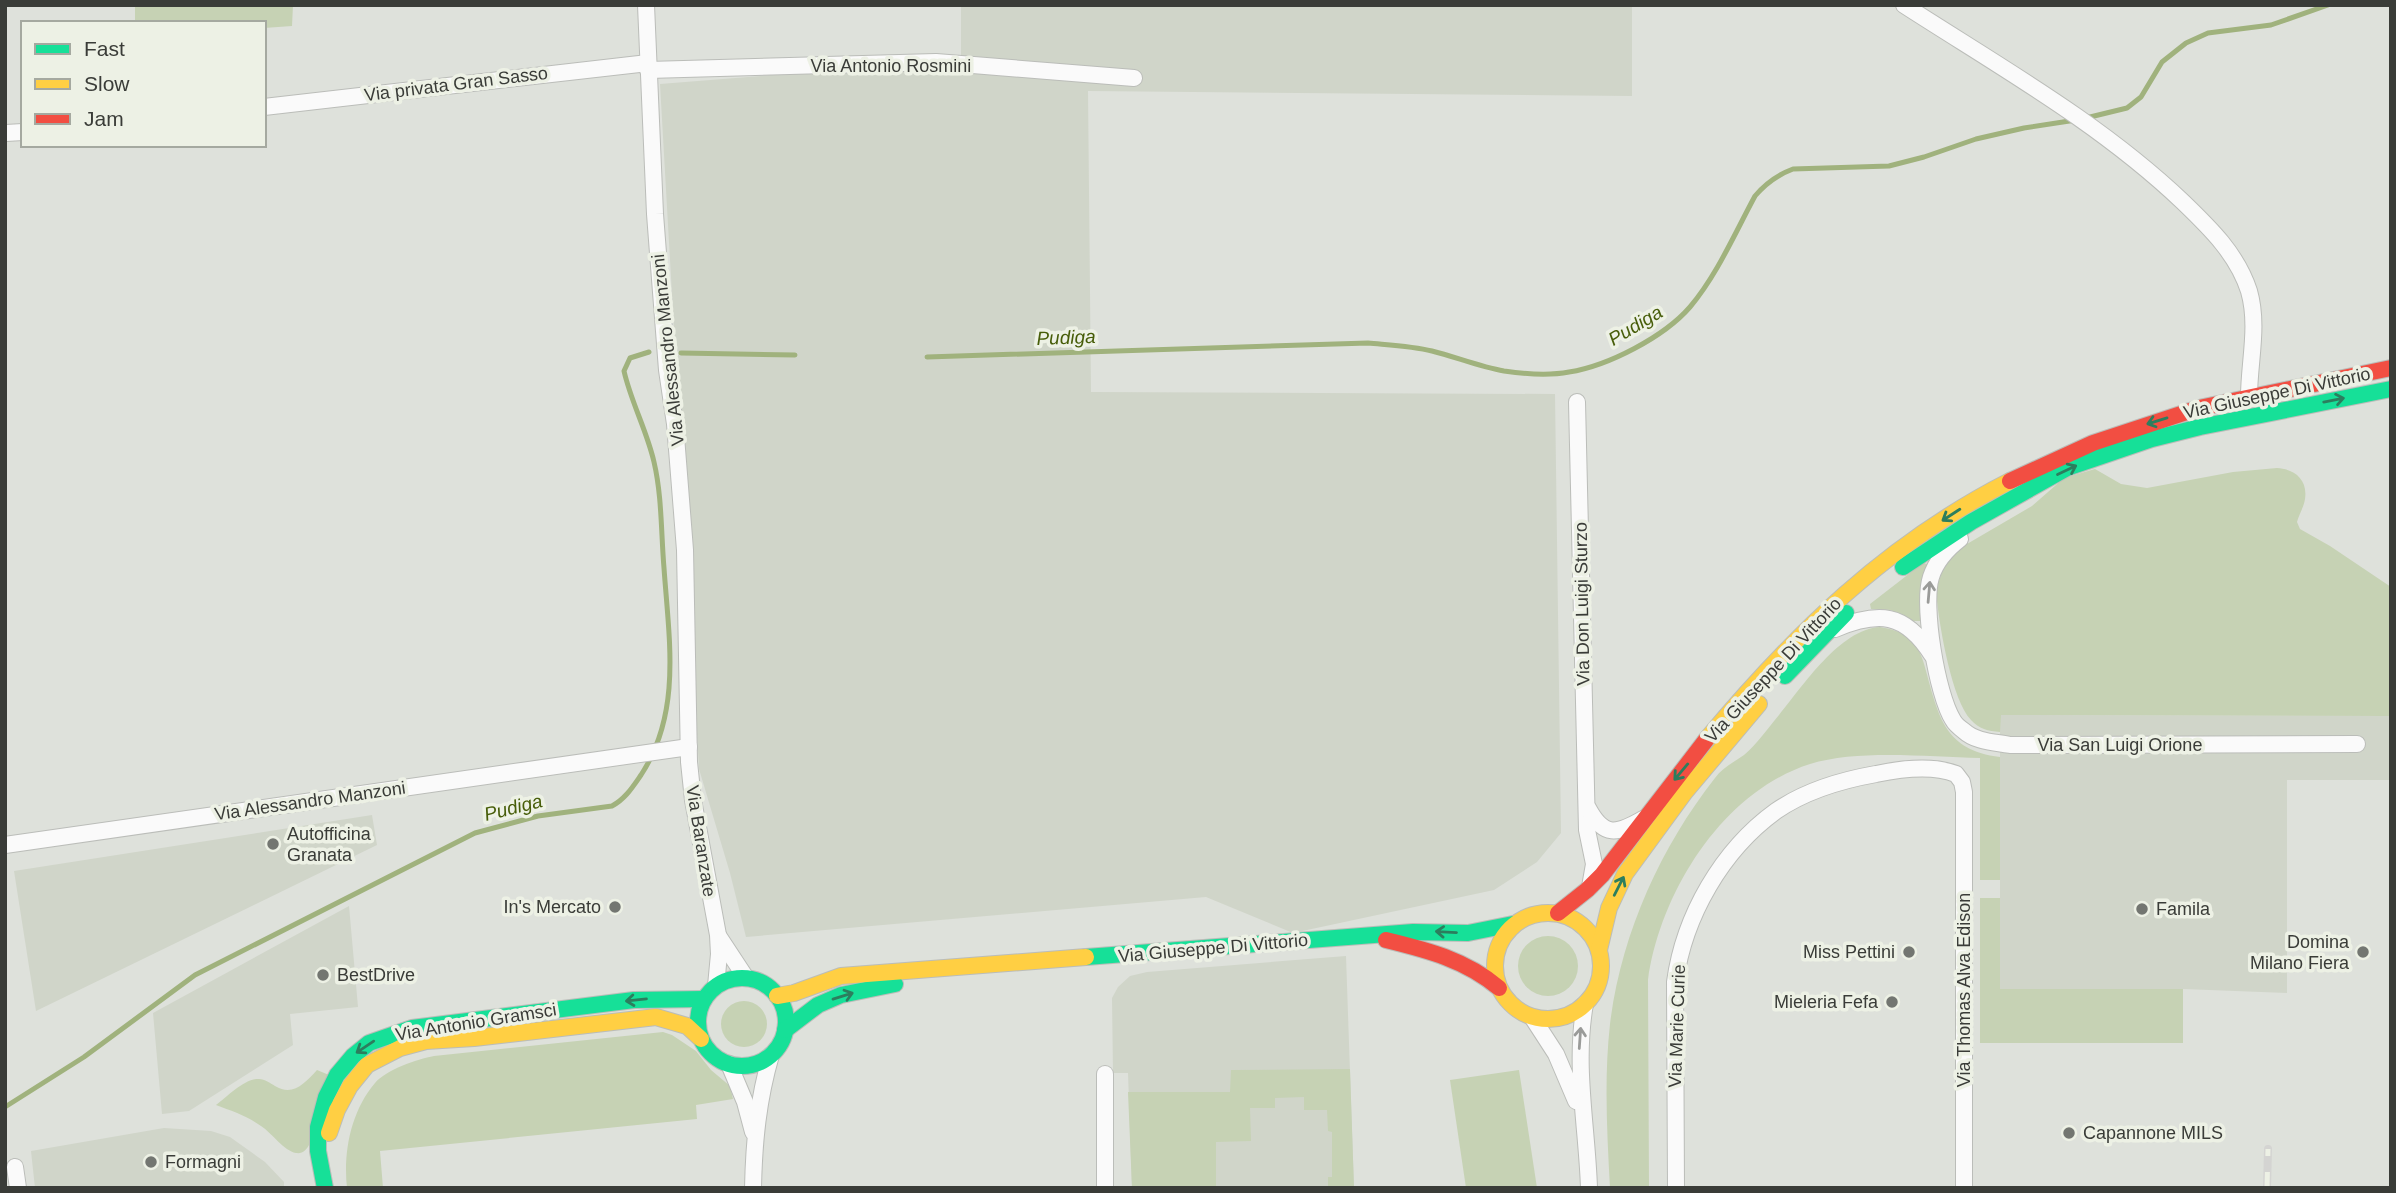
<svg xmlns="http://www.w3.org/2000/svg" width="2396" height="1193" viewBox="0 0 2396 1193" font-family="Helvetica,sans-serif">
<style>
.built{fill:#d0d5c9}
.green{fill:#c6d2b4}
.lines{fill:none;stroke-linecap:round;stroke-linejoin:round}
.stream{stroke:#a0b27d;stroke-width:5}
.street-casing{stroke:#bbbdb9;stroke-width:18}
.fast-casing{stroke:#bbbdb9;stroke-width:18}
.slow-casing{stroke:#bbbdb9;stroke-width:18}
.jam-casing{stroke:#bbbdb9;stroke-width:18}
.street{stroke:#fafafa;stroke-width:16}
.fast{stroke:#16e098;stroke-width:16}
.slow{stroke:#ffcf43;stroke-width:16}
.jam{stroke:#f24e42;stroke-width:16}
.rail-casing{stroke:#d4d4d2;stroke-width:8}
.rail{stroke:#edf1e5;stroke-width:5;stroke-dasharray:16;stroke-linecap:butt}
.oneway{stroke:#2c7e5e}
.oneway2{stroke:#9a9b99}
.poi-dot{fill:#737671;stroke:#edf1e5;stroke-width:2.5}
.labels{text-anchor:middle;stroke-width:7;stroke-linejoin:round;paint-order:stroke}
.street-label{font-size:18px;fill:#3a3c38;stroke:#edf1e5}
.poi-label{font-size:18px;fill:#3a3c38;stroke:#edf1e5;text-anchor:start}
.water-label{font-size:19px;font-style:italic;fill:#475d09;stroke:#edf1e5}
</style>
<rect width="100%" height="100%" fill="#dee1db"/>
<!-- built -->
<g class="built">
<polygon points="961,5 1632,5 1632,96 1088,91 1091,392 1555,394 1561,833 1537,862 1494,890 1293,933 1206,897 746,937 730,873 699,769 660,84 936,62 961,64"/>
<polygon points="2000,715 2391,716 2391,780 2287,780 2287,993 2183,989 2000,989"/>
<polygon points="372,815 377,845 36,1011 14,871"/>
<polygon points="349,906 358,1007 290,1014 293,1045 189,1111 162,1114 153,1013"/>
<polygon points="1346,956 1354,1188 1132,1188 1128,1073 1113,1073 1112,998 1118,987 1130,976 1147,972"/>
<polygon points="164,1128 211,1131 230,1137 265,1162 284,1182 284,1188 35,1188 31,1151"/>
</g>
<!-- green -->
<g class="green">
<polygon points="135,5 293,5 292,26 264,28 264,23 135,23"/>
<path d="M2277,468c17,1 31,11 28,31 -1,8 -6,15 -8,23l3,7 30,17 61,41v129l-390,-1 -1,17c-12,-1 -21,-3 -29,-12 -19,-20 -31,-91 -34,-119v-14l8,-24 10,-12 77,-45 32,-28 31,-9 26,15 26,4 86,-16z"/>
<polygon points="1923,563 1927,564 1927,567 1921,589 1923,614 1920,621 1911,621 1891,610 1871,609 1870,604"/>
<path d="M1880,627c10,2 21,4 29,11 10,9 14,21 17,33 13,47 19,79 74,86v123h-20v-122c-51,-1 -122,-9 -170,6 -88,28 -150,129 -162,216l1,208h-39c-3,-55 -6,-110 0,-164 11,-89 50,-176 105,-246 7,-10 19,-16 29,-23 13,-11 24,-27 35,-40 24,-29 61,-86 101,-88z"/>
<polygon points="1980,898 2000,898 2000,989 2183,989 2183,1043 1980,1043"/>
<circle cx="1548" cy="966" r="30"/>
<circle cx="744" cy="1024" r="23"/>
<path d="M663,1032l9,3 24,16 15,19 19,16 3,13 -37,6 1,14 -317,32 3,37h-36c-4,-36 4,-77 28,-105 11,-13 42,-24 59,-27z"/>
<polygon points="1350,1069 1354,1188 1328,1188 1328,1177 1332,1177 1332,1132 1328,1131 1327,1110 1304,1110 1304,1097 1275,1098 1275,1108 1250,1108 1251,1141 1216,1142 1216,1188 1132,1188 1128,1092 1230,1092 1231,1070"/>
<path d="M317,1070l12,5 -20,70c-3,5 -6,9 -13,8 -12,-2 -24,-20 -35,-27 -14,-10 -29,-15 -45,-21 11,-8 29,-27 43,-26 6,0 11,4 16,7 18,11 30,-3 42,-16z"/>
<polygon points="1519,1070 1537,1188 1466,1188 1450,1080"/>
</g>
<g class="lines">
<!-- stream -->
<g class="stream">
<polyline points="2086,118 2127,108 2141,97 2162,62 2186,43 2208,33 2271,25 2328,5"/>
<polyline points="681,353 795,355"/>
<path d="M927,357l441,-14c21,2 44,3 64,8 24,6 48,16 72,20 21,3 44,5 65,1 39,-6 95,-35 121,-65 27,-32 45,-74 65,-111 11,-13 22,-21 38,-27l96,-3 35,-9 52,-18 48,-11 52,-8"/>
<path d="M5,1107l79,-50 111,-82 280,-142 63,-17 74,-10c13,-7 20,-18 29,-31 41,-63 28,-135 23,-207 -3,-35 -2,-72 -10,-106 -7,-31 -23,-60 -30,-91l6,-13 19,-6"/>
</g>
<!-- street casing -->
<g class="street-casing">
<g id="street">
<polyline points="646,5 655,214 667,370 675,424 685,550 689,762 693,800 718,935 719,954 716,986"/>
<path d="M1904,5c96,62 196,118 279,197 27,26 54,52 66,89 10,35 0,71 0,106"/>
<polyline points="648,70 936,62 1134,78"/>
<polyline points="264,107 648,63"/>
<polyline points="6,133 23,132"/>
<polyline points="1577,402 1587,830 1594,864 1590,887"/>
<path d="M1960,539c-13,10 -24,22 -29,38 -9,28 6,118 22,143 2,4 7,8 11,11 12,11 31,11 46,14l347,-1"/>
<path d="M1835,629c43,-18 70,-17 97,26"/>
<path d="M1588,808c16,30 29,26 55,11"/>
<polyline points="5,845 689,747"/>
<polyline points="719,937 746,978"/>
<path d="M1585,1004c-11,62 2,122 4,184"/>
<polyline points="1532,1017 1556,1054 1576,1101"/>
<polyline points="729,1064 745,1102 753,1132"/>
<polyline points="1105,1074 1105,1188"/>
<polyline points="15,1167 18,1188"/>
<path d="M753,1188c1,-47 5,-88 18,-133"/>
<path d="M1676,1188l-1,-206c9,-66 47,-132 101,-171 29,-20 66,-31 100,-37 24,-5 57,-9 80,0l6,8 2,10v396"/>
</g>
</g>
<!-- fast casing -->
<g class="fast-casing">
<g id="fast">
<polyline points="1903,567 1971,522 2067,468 2152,439 2200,427 2391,389"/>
<polyline points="1785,676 1846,613"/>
<polyline points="1086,957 1413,932 1468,933 1513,924"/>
<circle cx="742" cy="1022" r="44"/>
<polyline points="785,1030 818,1005 841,995 895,984"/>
<polyline points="325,1188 318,1151 318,1127 326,1097 337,1075 353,1056 369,1043 412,1028 634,1000 704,999"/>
</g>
</g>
<!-- slow casing -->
<g class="slow-casing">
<g id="slow">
<path d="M1706,740c88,-105 180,-196 304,-259"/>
<circle cx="1548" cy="966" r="53"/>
<polyline points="1599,950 1609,908 1625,874 1685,792 1759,704"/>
<polyline points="777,996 794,993 841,976 1086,957"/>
<polyline points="329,1133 337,1110 350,1086 367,1065 400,1048 426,1041 474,1038 656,1017 687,1026 701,1039"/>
</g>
</g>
<!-- jam casing -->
<g class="jam-casing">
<g id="jam">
<polyline points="2010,481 2093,443 2199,408 2391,368"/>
<polyline points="1558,913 1587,890 1602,875 1706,740"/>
<path d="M1386,940c41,10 80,20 113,48"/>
</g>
</g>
<!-- street -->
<use href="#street" class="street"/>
<!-- fast -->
<use href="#fast" class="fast"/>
<!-- slow -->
<use href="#slow" class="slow"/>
<!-- jam -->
<use href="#jam" class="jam"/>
<!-- rail casing -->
<g class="rail-casing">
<polyline id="rail" points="2267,1188 2268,1149"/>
</g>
<!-- rail -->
<use href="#rail" class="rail"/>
</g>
<!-- one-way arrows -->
<defs><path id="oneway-shaft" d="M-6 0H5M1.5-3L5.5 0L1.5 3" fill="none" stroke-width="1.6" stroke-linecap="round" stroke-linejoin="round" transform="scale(1.75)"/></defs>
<g class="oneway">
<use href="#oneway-shaft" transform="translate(2334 400) rotate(-11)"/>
<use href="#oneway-shaft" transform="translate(2157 421) rotate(163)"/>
<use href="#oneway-shaft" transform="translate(2067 470) rotate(-25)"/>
<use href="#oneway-shaft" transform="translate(1951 515) rotate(147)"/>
<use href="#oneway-shaft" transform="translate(1681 772) rotate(130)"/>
<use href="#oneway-shaft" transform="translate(1619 886) rotate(-63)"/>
<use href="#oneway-shaft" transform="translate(1446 932) rotate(-177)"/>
<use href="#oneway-shaft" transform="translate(843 996) rotate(-17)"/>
<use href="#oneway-shaft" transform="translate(636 1000) rotate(174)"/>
<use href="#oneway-shaft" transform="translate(365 1047) rotate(146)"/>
</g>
<g class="oneway2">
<use href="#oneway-shaft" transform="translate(1929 592) rotate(-85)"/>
<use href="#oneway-shaft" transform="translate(1580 1038) rotate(-86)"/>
</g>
<!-- markers -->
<g class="poi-dot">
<circle cx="273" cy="844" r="7"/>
<circle cx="615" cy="907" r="7"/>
<circle cx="2142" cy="909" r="7"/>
<circle cx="1909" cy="952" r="7"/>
<circle cx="2363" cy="952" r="7"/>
<circle cx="323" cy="975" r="7"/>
<circle cx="1892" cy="1002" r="7"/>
<circle cx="2069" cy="1133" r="7"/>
<circle cx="151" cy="1162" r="7"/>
</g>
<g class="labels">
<!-- street labels -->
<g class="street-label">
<text x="891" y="72">Via Antonio Rosmini</text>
<text transform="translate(456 84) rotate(-7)" y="6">Via privata Gran Sasso</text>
<text transform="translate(668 350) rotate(-96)" y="6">Via Alessandro Manzoni</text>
<text transform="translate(2277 393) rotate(-12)" y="6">Via Giuseppe Di Vittorio</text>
<text transform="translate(1582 604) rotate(-91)" y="6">Via Don Luigi Sturzo</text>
<text transform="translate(1773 670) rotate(-47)" y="6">Via Giuseppe Di Vittorio</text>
<text x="2120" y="751">Via San Luigi Orione</text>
<text transform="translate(310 801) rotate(-8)" y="6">Via Alessandro Manzoni</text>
<text transform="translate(701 841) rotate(81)" y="6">Via Baranzate</text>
<text transform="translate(1213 948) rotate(-5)" y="6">Via Giuseppe Di Vittorio</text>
<text transform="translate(1964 990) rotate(-90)" y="6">Via Thomas Alva Edison</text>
<text transform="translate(476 1022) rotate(-9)" y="6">Via Antonio Gramsci</text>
<text transform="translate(1677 1026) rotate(-88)" y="6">Via Marie Curie</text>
</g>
<!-- poi labels -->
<g class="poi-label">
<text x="287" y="840">Autofficina<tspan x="287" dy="21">Granata</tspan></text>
<text x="601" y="913" text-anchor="end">In's Mercato</text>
<text x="2156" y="915">Famila</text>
<text x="2349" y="948" text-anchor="end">Domina<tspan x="2349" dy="21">Milano Fiera</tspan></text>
<text x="1895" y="958" text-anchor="end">Miss Pettini</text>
<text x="337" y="981">BestDrive</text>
<text x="1878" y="1008" text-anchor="end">Mieleria Fefa</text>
<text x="2083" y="1139">Capannone MILS</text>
<text x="165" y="1168">Formagni</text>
</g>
<!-- water labels -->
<g class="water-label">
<text transform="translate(1635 325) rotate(-31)" y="7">Pudiga</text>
<text transform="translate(1066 337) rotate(-2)" y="7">Pudiga</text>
<text transform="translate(513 807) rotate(-14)" y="7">Pudiga</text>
</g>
</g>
<!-- border -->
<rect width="2396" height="1193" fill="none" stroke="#3a3c38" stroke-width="14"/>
<!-- legend -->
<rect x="21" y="21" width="245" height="126" fill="#edf1e5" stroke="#a5a9a0" stroke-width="2"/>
<rect x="35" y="44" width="35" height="10" fill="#16e098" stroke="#a5a9a0" stroke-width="2"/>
<text x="84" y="56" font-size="21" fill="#3a3c38">Fast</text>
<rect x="35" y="79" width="35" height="10" fill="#ffcf43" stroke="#a5a9a0" stroke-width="2"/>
<text x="84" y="91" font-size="21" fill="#3a3c38">Slow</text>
<rect x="35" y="114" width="35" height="10" fill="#f24e42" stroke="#a5a9a0" stroke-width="2"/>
<text x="84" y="126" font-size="21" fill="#3a3c38">Jam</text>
</svg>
